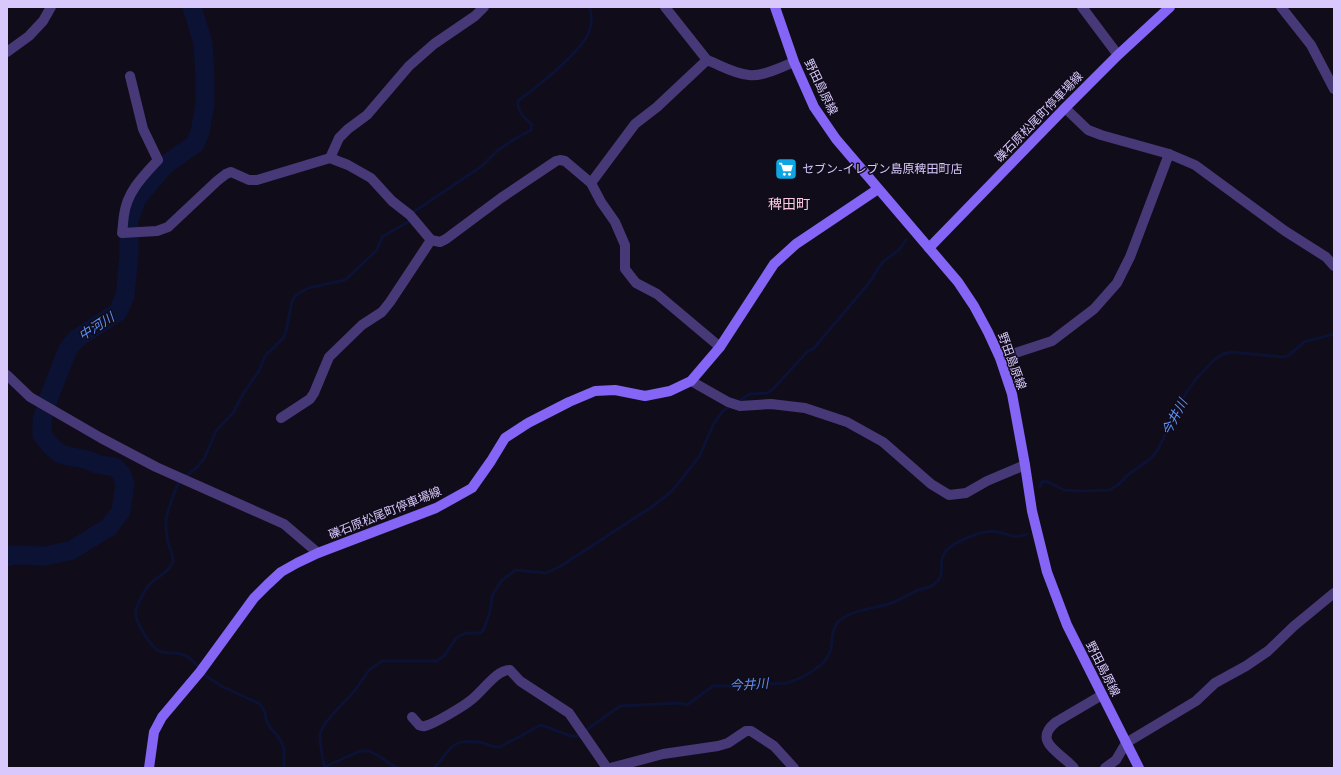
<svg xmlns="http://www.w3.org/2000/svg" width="1341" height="775" viewBox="0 0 1341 775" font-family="'Public Sans','Noto Sans JP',sans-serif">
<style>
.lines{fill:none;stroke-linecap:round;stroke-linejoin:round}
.stream{stroke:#0b1234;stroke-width:3}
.river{stroke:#0b1234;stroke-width:19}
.street{stroke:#473977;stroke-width:10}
.secondary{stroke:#8465f6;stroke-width:10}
.labels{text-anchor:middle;stroke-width:3;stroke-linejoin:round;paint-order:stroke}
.street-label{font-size:12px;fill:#d8c8fc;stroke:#110c1a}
.poi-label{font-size:12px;fill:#d8c8fc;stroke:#110c1a;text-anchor:start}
.water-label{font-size:13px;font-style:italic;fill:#5c91f6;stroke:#110c1a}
.quarter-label{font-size:14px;fill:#fccae0;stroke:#110c1a}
</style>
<rect width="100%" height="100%" fill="#110c1a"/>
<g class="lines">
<!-- stream -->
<g class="stream">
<polyline points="737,402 750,394 767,393 772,390 808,351 813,349 870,282 879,267 884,261 899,250 906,240"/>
<path d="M185,477l12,-10 7,-8 12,-28 17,-18 10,-19 16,-23 6,-15 18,-18 3,-6 6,-31 4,-6 12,-7 37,-8 31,-29 7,-15 27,-15 5,-10 67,-45 15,-15 16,-11 18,-10 1,-5c-6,-6 -16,-14 -14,-24 19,-15 66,-50 72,-72 3,-7 1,-15 0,-22"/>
<path d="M180,480c-4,6 -13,33 -14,40 -1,7 1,15 2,22 1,6 5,11 5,17 -1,13 -18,18 -25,27 -4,6 -10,17 -12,24 -3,10 15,37 23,41 5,2 10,2 15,2 12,0 18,7 26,15"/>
<polyline points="1040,487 1041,483 1044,481 1048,482 1064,490 1083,491 1109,490 1118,485 1129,474 1150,459 1157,451 1171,423 1178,405 1196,379 1214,360 1223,354 1232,352 1282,357 1288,356 1304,342 1334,334"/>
<polyline points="203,672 206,676 223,687 260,704 265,712 266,719 269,726 280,739 284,749 284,768"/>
<polyline points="324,766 320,741 320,733 324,725 333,714 356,689 370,669 383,661 437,661 444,656 457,637 466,633 480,633 483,631 490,612 492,596 502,580 516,570 546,573 561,566 653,506 672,491 699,457 714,423 723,411 732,405"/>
<polyline points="322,768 360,751 369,751 377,755 397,768"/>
<path d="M434,768c18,-18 14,-29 45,-26 8,1 12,6 21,5l41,-22 30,11h7l42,-30 60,-3 7,2 26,-19h19l55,-3c16,-5 40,-17 44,-34 2,-10 0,-22 9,-29 15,-11 34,-11 51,-17 9,-3 17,-8 25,-12 5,-2 10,-3 15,-5 18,-10 5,-21 14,-34 5,-7 24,-15 32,-18 5,-2 15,-3 21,-2 12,2 16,8 29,2"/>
</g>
<!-- river -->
<polyline class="river" points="7,557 12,555 46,556 72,550 109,527 121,511 125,483 121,473 115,467 97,464 85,459 67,456 59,453 52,447 42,435 42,420 49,397 68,349 76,339 118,312 125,296 129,255 129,220 137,198 165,165 195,144 200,132 205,104 205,75 203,43 192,7"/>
<!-- street -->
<g class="street">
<polyline points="484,7 475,16 434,44 409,66 367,115 348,129 339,138 330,158 348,165 371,178 392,201 410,215 431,240 440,242 446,239 501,198 556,161 560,160 565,161 591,183 601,202 615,222 625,245 625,269 636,283 657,294 720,347"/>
<polyline points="1082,7 1118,55"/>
<polyline points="1281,7 1311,45 1334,89"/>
<polyline points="7,52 29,36 43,21 51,7"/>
<path d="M707,60c13,5 27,14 42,15 13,2 33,-8 45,-13"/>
<path d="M130,76l13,53 15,31c-15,16 -31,32 -34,55 -1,6 -1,12 -2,18l35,-2 11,-4 49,-46 9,-7 5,-2 18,8h8l73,-22"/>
<polyline points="1065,108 1088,130 1101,135 1169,154 1195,165 1285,231 1326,257 1334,266"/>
<polyline points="591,183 635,124 657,107 707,60 665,7"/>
<polyline points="1000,358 1052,341 1094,309 1117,283 1130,257 1169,154"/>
<polyline points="7,375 30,397 101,438 156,467 284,524 318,553"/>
<polyline points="691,381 728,402 740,406 771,404 805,408 847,422 883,442 931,484 949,495 966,493 987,481 1025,465"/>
<polyline points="281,418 310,399 314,393 329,357 362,325 382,312 390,302 431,240"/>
<path d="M412,717l7,8c3,1 3,2 6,1 9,-2 39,-20 46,-26 11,-8 26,-31 39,-30l10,11 49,32 38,55"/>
<polyline points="610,768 663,754 718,746 728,743 746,731 751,731 774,746 794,768"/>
<path d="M1074,768c-12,-15 -43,-26 -18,-46l46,-27"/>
<polyline points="1105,768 1116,760 1126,743 1196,701 1215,683 1246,666 1268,651 1294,626 1334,593"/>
</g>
<!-- secondary -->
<g class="secondary">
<polyline points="775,7 794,62 814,107 836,139 958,282 974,306 988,332 1000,358 1012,394 1025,465 1032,511 1047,572 1067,625 1139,768"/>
<polyline points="929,248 1065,108 1118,55 1170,7"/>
<polyline points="149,768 154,732 162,717 200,672 254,598 267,585 281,572 297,563 318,553 436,508 472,488 491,461 505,438 528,423 569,402 595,391 615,390 645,396 670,391 691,381 720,347 774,264 796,244 878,189"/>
</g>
</g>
<!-- icons -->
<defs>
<g id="supermarket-square" transform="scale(1.15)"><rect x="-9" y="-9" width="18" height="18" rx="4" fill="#0da5e3" stroke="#110c1a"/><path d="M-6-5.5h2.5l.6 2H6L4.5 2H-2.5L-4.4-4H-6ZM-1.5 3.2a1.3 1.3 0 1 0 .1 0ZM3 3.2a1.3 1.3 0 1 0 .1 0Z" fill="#fff"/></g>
</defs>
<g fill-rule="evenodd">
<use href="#supermarket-square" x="786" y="169"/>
</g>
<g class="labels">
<!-- street labels -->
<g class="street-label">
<text transform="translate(821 87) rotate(64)" y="4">野田島原線</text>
<text transform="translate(1039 117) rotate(-46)" y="4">礫石原松尾町停車場線</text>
<text transform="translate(1012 361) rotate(70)" y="4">野田島原線</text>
<text transform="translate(385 513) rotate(-22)" y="4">礫石原松尾町停車場線</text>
<text transform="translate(1103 669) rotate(63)" y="4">野田島原線</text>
</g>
<!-- poi labels -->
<g class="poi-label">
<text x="802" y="173">セブン-イレブン島原稗田町店</text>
</g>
<!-- water labels -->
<g class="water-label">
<text transform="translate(96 326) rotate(-33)" y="5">中河川</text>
<text transform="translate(1174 417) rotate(-62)" y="5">今井川</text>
<text transform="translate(749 684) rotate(-4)" y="5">今井川</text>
</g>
<!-- quarter labels -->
<g class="quarter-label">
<text x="789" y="209">稗田町</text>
</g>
</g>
<!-- border -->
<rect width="1341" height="775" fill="none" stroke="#d8c8fc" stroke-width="16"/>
</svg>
